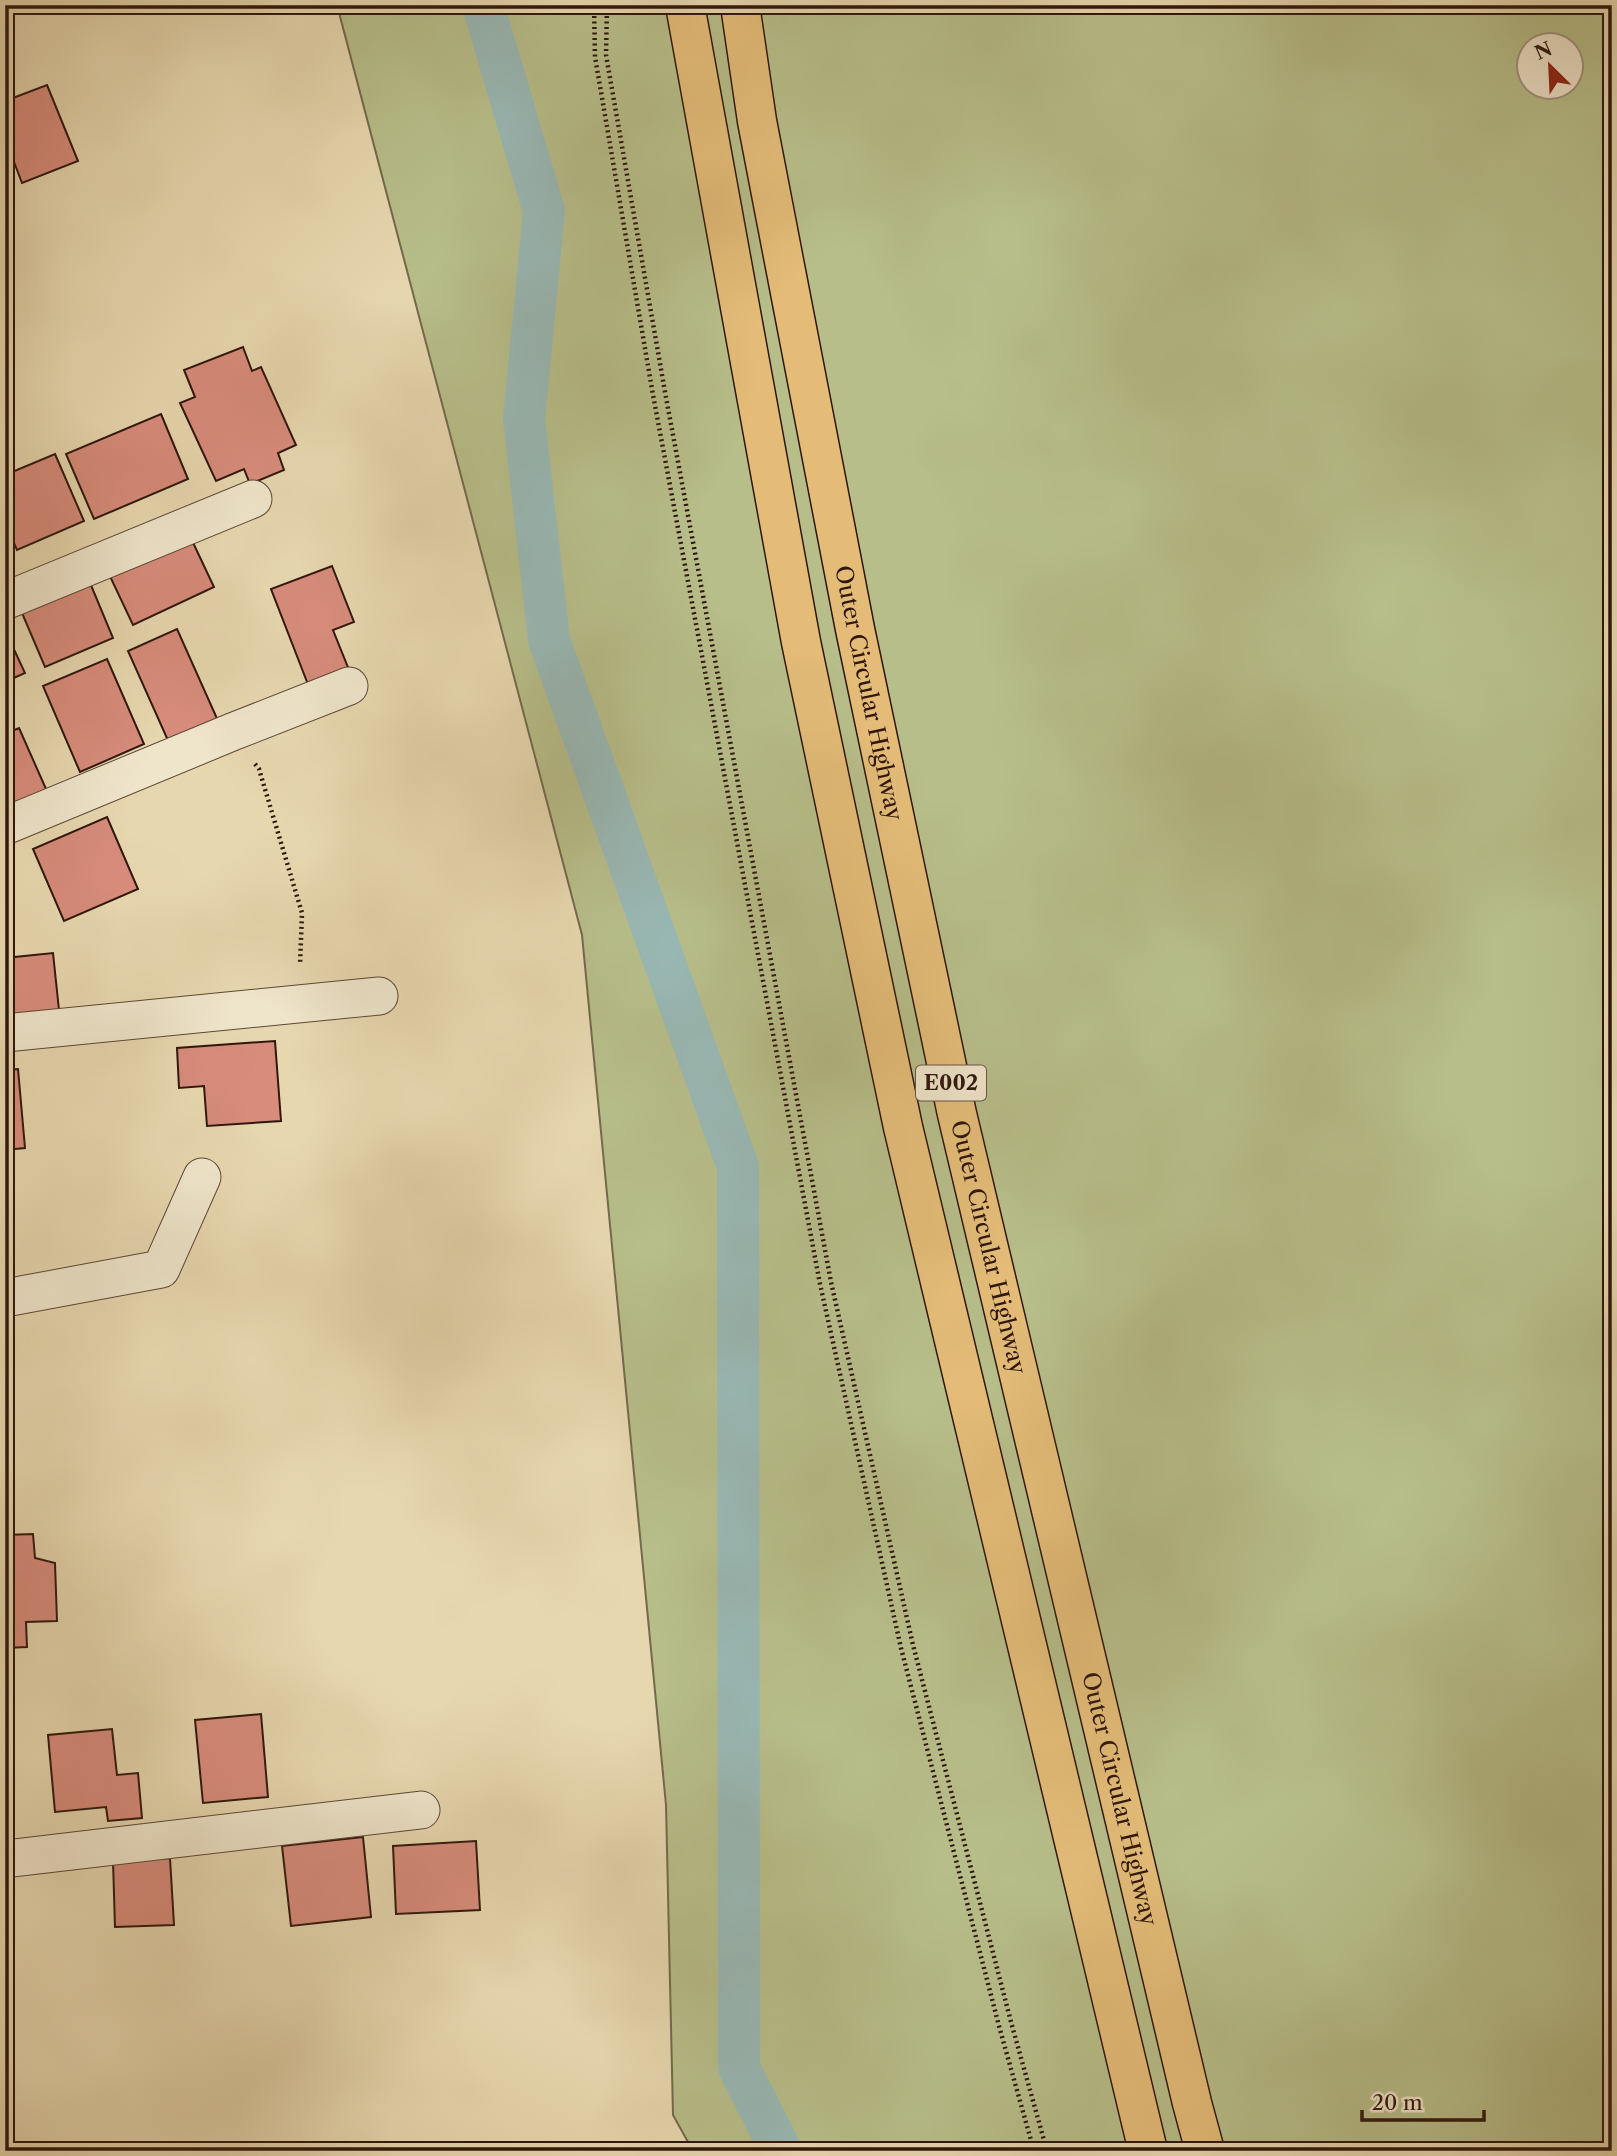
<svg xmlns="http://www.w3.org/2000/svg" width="1617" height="2156" viewBox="0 0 1617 2156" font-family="'Libre Caslon Text',serif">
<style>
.green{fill:#b7be8a;stroke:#736a4c;stroke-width:2;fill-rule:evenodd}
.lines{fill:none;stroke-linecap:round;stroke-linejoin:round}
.canal{stroke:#99b8b4;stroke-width:42}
.building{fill:#d88c7c;stroke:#2f170d;stroke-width:2}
.street-casing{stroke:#5d4736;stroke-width:39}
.highway-casing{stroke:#2f170d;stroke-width:41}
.path{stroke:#2f170d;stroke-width:4.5;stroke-dasharray:2 3.5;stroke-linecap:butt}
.street{stroke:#efe5cb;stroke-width:37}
.highway{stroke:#e4bc78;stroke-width:38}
.labels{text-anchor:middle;stroke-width:5;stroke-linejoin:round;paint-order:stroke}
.shield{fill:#efe5cb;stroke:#695546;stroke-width:2}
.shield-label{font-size:21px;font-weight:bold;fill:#2f170d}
.street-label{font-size:23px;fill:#2f170d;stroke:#efe5cb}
</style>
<rect width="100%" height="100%" fill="#e7d7af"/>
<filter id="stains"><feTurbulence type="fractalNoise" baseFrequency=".00286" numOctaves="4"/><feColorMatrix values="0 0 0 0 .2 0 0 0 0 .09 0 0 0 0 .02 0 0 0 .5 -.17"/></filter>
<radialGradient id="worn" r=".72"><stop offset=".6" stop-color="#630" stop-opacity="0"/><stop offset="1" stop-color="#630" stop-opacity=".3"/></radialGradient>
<!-- green -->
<path class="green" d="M337,5h1275v2146h-919l-20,-36 -7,-310 -84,-870zM1530,46h42v42h-42z"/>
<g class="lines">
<!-- canal -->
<polyline class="canal" points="483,5 544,211 524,419 549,640 738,1167 739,2068 781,2151"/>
</g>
<!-- building -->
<g class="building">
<polygon points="47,85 78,161 22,183 5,138 5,101"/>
<polygon points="243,347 252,371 261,367 296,445 278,453 284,470 250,484 244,469 216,481 180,403 195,397 184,370"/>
<polygon points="161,414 188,479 94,519 66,454"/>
<polygon points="55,454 84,521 17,550 7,527 5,528 5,475"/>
<polygon points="188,532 214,587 133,625 107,570"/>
<polygon points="332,566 354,622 333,630 349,670 309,687 271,589"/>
<polygon points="88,578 113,638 45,667 19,606"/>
<polygon points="177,629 219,723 170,745 128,651"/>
<polygon points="5,630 25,673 5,682"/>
<polygon points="107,659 144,744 80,772 43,686"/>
<polygon points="19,728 50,798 5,817 5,734"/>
<polygon points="107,817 138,889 64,921 33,849"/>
<polygon points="53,953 59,1010 5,1016 5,958"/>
<polygon points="275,1041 281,1121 207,1126 204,1086 179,1088 177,1048"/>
<polygon points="18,1069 25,1148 5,1150 5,1070"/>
<polygon points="33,1534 35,1558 55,1563 57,1621 26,1622 27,1647 5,1648 5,1535"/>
<polygon points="261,1714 268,1797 203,1803 195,1720"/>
<polygon points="112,1729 117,1775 138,1773 142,1818 108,1821 106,1807 55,1812 48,1735"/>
<polygon points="363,1837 371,1917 291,1926 282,1846"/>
<polygon points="476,1841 480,1910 396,1914 393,1846"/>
<polygon points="170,1858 174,1925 115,1927 113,1861"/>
</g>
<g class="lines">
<!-- street casing -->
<g class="street-casing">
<g id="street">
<polyline points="5,601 253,499"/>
<polyline points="5,826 232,732 349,686"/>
<polyline points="5,1033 379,996"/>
<polyline points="5,1298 161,1269 202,1177"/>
<polyline points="5,1859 421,1810"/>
</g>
</g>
<!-- highway casing -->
<g class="highway-casing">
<g id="highway">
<polyline points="685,5 801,642 903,1127 1148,2151"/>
<path id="s1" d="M740,5l17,116 98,508 102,485 235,989 13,48"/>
</g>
</g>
<!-- path -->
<g class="path">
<polyline points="594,5 595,57 653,395 820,1284 901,1648 999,2026 1034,2151"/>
<polyline points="607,5 606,55 665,392 831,1282 913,1645 1011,2022 1047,2151"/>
<polyline points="255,764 259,769 302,913 300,965"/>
</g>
<!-- street -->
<use href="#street" class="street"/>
<!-- highway -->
<use href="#highway" class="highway"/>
</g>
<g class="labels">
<!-- shield labels -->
<rect class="shield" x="916" y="1065.5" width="70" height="35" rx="5"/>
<g class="shield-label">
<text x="951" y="1090">E002</text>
</g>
<!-- street labels -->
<g class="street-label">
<text dy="8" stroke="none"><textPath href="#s1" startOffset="700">Outer Circular Highway</textPath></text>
<text dy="8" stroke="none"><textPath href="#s1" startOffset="1267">Outer Circular Highway</textPath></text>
<text dy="8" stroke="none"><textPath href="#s1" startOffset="1834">Outer Circular Highway</textPath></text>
</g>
</g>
<!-- margin -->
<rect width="1617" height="2156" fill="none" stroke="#e7d7af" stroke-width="28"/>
<rect x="7" y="7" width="1603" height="2142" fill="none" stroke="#2f170d" stroke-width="3.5"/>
<rect x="14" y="14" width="1589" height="2128" fill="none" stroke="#2f170d" stroke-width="2"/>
<!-- north arrow -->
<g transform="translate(1550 66) rotate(336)"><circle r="33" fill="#efe5cb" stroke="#a2937f" stroke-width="2"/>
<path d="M0-5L12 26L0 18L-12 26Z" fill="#8f2418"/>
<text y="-10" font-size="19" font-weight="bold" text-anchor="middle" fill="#2f170d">N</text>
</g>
<!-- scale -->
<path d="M1362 2110v10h122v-10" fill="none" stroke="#2f170d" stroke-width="3.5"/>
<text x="1372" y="2110" font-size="21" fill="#2f170d" stroke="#efe5cb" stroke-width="5" paint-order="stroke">20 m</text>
<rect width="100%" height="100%" filter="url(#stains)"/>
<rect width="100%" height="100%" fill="url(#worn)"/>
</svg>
